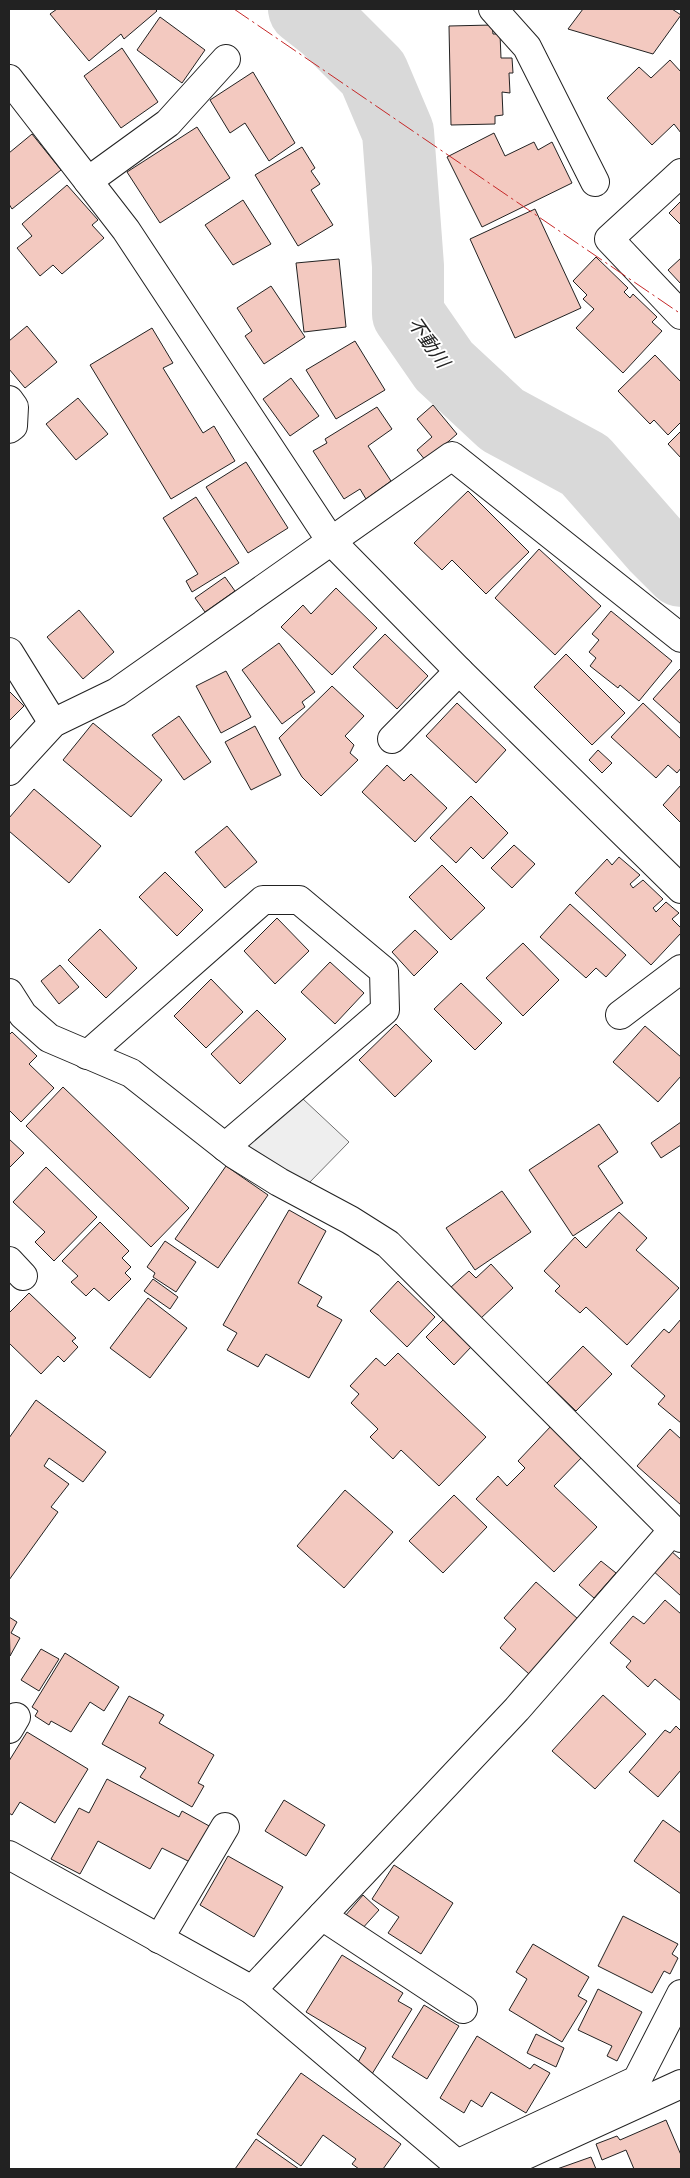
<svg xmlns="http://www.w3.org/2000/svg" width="690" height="2178" viewBox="0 0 690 2178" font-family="Jost,'Noto Sans JP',sans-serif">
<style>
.green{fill:#eee;stroke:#6f6f6f}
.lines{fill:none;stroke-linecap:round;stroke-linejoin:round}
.river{stroke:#d9d9d9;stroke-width:72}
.building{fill:#f3c9c0;stroke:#222}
.minor-casing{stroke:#222;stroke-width:30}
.minor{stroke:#fff;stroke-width:28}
.power{stroke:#c62828;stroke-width:1;stroke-dasharray:18 4 2.5 4;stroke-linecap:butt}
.labels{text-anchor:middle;stroke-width:4;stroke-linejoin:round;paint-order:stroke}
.water-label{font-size:19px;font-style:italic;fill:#222;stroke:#fff}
</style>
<rect width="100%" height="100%" fill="#fff"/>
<!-- green -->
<polygon class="green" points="303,1099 349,1142 307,1185 245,1146"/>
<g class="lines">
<!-- river -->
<polyline class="river" points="304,9 327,27 373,73 398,132 408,266 408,314 444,366 502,420 585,465 656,546 681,571"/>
</g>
<!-- building -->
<g class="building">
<polygon points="57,9 155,9 157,11 124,39 121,34 89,61 50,14"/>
<polygon points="583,9 672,9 681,15 653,54 568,29"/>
<polygon points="160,17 205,50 182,83 137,50"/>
<polygon points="492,25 493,34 500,34 501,58 512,58 513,73 509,73 510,93 502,92 503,115 495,116 495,124 451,125 449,26"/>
<polygon points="122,48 158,102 121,128 84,76"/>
<polygon points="670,60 681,72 681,133 674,124 652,145 607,98 639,67 651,78"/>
<polygon points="253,72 295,143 269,161 245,123 230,133 210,100"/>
<polygon points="197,127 230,178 160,223 127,172"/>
<polygon points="494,133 505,156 534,142 538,150 552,142 572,183 482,227 447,157"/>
<polygon points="32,134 61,170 12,209 9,204 9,153"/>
<polygon points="302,147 315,168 311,171 320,184 311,190 333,225 298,246 255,175"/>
<polygon points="67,185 98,220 92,225 104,238 62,274 53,265 40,276 17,248 32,236 22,224"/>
<polygon points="243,200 271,244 233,265 205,225"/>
<polygon points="681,201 681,225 669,213"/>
<polygon points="535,209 581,308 515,338 470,239"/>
<polygon points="596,257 628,288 624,292 630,298 633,294 657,317 652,322 662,331 623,373 576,328 594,309 583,299 587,295 573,281"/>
<polygon points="681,258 681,284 668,270"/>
<polygon points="339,259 346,327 304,332 296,263"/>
<polygon points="271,286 305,337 264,364 245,336 252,331 237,308"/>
<polygon points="27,326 57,362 25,388 9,369 9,341"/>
<polygon points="152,328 173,363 163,368 203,433 214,426 235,461 171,499 90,365"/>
<polygon points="355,341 385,390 336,419 306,370"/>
<polygon points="655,355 681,382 681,422 668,435 654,420 650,424 618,391"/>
<polygon points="291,378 319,416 290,436 263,399"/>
<polygon points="78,398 108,434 76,460 46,424"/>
<polygon points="433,405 457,434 426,461 417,450 432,437 417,419"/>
<polygon points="377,407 392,429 368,446 391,481 366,499 360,489 344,499 313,451 327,443 325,439"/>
<polygon points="681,431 681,458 668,444"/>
<polygon points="246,462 288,528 248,553 206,487"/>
<polygon points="468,491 529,552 486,594 452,560 442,570 414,543"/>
<polygon points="196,497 239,563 192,592 186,581 198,574 163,518"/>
<polygon points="539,549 601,606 555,655 495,598"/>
<polygon points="225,577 235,591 205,612 195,598"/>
<polygon points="336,588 377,628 332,675 281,627 303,605 311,614"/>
<polygon points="79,610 114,652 83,679 47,637"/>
<polygon points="611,611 672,661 639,701 620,685 618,688 590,666 596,658 589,652 599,640 592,634"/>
<polygon points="385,634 428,676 397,709 353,667"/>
<polygon points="279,643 315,692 302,702 305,707 282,724 242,670"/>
<polygon points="566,654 625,713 592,745 534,687"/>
<polygon points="680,669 681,670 681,724 653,699"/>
<polygon points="226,671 251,717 221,733 196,686"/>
<polygon points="332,686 364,716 345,736 354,745 350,753 358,760 321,796 302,777 279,738"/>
<polygon points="9,691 24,706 9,721"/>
<polygon points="457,703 506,750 476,783 426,736"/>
<polygon points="643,703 681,739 681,768 677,773 668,765 656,778 611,737"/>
<polygon points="179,716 211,762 184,780 152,735"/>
<polygon points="93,723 162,780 131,817 63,760"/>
<polygon points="255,726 281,775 251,790 225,742"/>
<polygon points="598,750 612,763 602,773 589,760"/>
<polygon points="387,765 404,781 411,774 447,808 415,842 362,792"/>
<polygon points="681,785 681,823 663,805"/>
<polygon points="34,789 101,846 69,883 9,831 9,818"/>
<polygon points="471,796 508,833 483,859 471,847 456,863 430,838"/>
<polygon points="227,826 257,862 225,888 195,852"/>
<polygon points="514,845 535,864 512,888 491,868"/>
<polygon points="619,857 640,875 630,884 633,888 643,880 663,899 653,908 656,912 666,902 679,913 672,919 681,928 681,933 651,965 575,893 607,859 612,865"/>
<polygon points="442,865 485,908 451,940 409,897"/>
<polygon points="165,872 203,910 177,936 139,897"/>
<polygon points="570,904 626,955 606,977 596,968 586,978 540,937"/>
<polygon points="277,918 309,951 275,984 244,951"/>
<polygon points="100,929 137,968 106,998 68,960"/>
<polygon points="415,930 438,952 414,976 392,952"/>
<polygon points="523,943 559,980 523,1016 486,978"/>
<polygon points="330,962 364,993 335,1024 301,992"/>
<polygon points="60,965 79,987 59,1004 41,981"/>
<polygon points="211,979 243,1012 206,1048 174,1016"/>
<polygon points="461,983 502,1023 475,1050 434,1009"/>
<polygon points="257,1010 286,1039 240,1084 211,1054"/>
<polygon points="396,1024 432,1061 395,1097 359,1060"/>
<polygon points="645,1026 681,1057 681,1076 658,1102 613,1062"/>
<polygon points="12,1032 37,1056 29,1064 54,1088 21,1122 9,1110 9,1035"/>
<polygon points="63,1087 189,1208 151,1247 26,1126"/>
<polygon points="681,1122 681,1145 661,1158 651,1143"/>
<polygon points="599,1124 618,1152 598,1166 623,1203 573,1236 529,1170"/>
<polygon points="9,1139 24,1153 9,1168"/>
<polygon points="226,1166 268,1195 218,1268 175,1239"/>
<polygon points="46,1167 97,1217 54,1261 35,1242 45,1232 13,1202"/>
<polygon points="502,1191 531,1232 475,1270 446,1228"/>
<polygon points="289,1210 326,1231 298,1283 322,1297 317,1306 342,1320 309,1378 266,1354 258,1367 227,1350 237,1333 223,1325"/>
<polygon points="619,1212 647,1238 636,1250 679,1288 627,1345 586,1307 580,1313 555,1291 560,1286 544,1271 575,1237 586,1248"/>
<polygon points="100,1222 129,1251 122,1258 131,1267 125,1273 131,1279 109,1301 94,1288 86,1296 71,1282 78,1276 62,1261"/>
<polygon points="165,1241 196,1262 176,1292 153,1277 155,1273 147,1267"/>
<polygon points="491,1264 513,1288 480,1319 450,1288 469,1271 476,1278"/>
<polygon points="153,1279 178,1297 170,1309 144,1291"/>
<polygon points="398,1281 435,1317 407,1347 370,1311"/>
<polygon points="29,1293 76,1338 72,1341 78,1347 64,1362 58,1356 41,1374 9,1343 9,1313"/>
<polygon points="148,1298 187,1328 150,1378 110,1348"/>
<polygon points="444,1319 471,1347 454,1365 426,1337"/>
<polygon points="681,1319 681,1423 658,1404 665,1396 631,1366 664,1329 669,1333"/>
<polygon points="583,1346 612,1374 576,1411 547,1383"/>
<polygon points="398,1353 486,1437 439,1486 401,1450 393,1459 370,1437 378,1429 351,1403 359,1394 350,1386 376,1358 385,1366"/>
<polygon points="36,1400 106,1452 83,1482 49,1458 44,1466 69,1484 51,1507 58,1512 9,1580 9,1438"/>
<polygon points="552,1425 584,1455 554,1486 597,1527 554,1572 476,1499 498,1476 507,1486 525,1468 518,1461"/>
<polygon points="670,1429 681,1439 681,1505 637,1466"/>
<polygon points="345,1490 393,1532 344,1588 297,1546"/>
<polygon points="454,1495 487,1527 443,1573 409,1541"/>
<polygon points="670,1550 681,1560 681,1596 651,1569"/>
<polygon points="601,1561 616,1573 594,1598 579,1585"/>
<polygon points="536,1582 578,1619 529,1674 500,1648 516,1629 504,1618"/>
<polygon points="665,1600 681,1614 681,1701 655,1679 648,1687 626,1667 631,1661 610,1643 633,1616 644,1624"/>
<polygon points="9,1617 17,1622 11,1633 20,1638 10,1656"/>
<polygon points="41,1649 59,1659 39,1691 21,1680"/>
<polygon points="65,1653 119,1687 104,1711 90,1702 71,1732 51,1721 49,1725 35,1716 38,1711 32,1707"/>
<polygon points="603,1695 646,1734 595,1789 552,1751"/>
<polygon points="129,1696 164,1715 159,1723 214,1755 198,1783 204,1786 192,1807 140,1777 146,1768 102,1744"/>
<polygon points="676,1726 681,1731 681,1770 658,1797 629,1772 665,1730 670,1733"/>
<polygon points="27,1732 88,1769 55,1823 20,1802 12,1815 9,1813 9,1761"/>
<polygon points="107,1779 179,1817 182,1811 211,1827 192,1863 162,1848 150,1869 98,1841 80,1874 51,1859 79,1808 89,1813"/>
<polygon points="284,1800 325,1825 306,1856 265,1831"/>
<polygon points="663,1820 681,1833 681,1894 634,1861"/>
<polygon points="228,1856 283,1887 254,1937 200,1905"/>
<polygon points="394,1865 453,1903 421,1954 388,1933 399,1917 372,1899"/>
<polygon points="363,1895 379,1910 361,1930 345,1916"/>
<polygon points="623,1916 678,1944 672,1954 678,1958 670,1974 664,1971 652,1993 598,1966"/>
<polygon points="533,1944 589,1977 578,1996 587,2001 562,2042 509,2010 527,1979 516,1972"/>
<polygon points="342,1955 403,1993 398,2001 412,2009 372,2074 357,2064 366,2048 306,2012"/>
<polygon points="598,1989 642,2012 617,2061 607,2056 612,2046 578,2030"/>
<polygon points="424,2005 459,2026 427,2079 392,2057"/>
<polygon points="536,2034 564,2048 556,2067 527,2053"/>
<polygon points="477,2036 530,2069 534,2064 550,2073 526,2113 491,2092 482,2107 471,2100 464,2113 440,2098"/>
<polygon points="301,2073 401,2144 383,2169 359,2169 352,2164 356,2159 323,2135 301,2166 257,2134"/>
<polygon points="666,2120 681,2155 681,2169 634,2169 626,2150 602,2160 596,2144 617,2136 620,2140"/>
<polygon points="256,2139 299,2169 235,2169"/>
<polygon points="591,2157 596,2169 557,2169"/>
</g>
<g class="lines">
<!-- minor casing -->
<g class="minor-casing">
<g id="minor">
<polyline points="493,9 527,47 595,182"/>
<polyline points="9,79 126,230 331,541 459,671 681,889"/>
<polyline points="681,173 609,239 681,315"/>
<polyline points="88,181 168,123 226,59"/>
<polyline points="9,400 14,407 13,426 9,429"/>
<polyline points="9,652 53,723"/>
<polyline points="392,739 459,671"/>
<polyline points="9,771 53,723 117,692 452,456 681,638"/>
<polyline points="9,993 23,1015 49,1038 131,1073 234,1154 279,1182 350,1220 388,1244 681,1538"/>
<polyline points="620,1015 681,969"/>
<polyline points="87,1055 263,900 299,900 384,971 385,1010 225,1147"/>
<polyline points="9,1261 23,1276"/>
<polyline points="9,1729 16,1717"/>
<polyline points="9,1855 252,1990 463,2169"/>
<polyline points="322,1916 463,2009"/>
<polyline points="159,1939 225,1827"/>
<polyline points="252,1990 517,1709 673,1530"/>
<polyline points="457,2164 637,2080 681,1994"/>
<polyline points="495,2169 681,2084"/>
</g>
</g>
<!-- minor -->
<use href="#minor" class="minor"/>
<!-- power -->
<polyline class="power" points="234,9 681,314"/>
</g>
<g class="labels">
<!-- water labels -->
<g class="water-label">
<text transform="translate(429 342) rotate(55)" y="7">不動川</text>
</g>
</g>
<!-- border -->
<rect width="690" height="2178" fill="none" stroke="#222222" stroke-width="20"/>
</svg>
